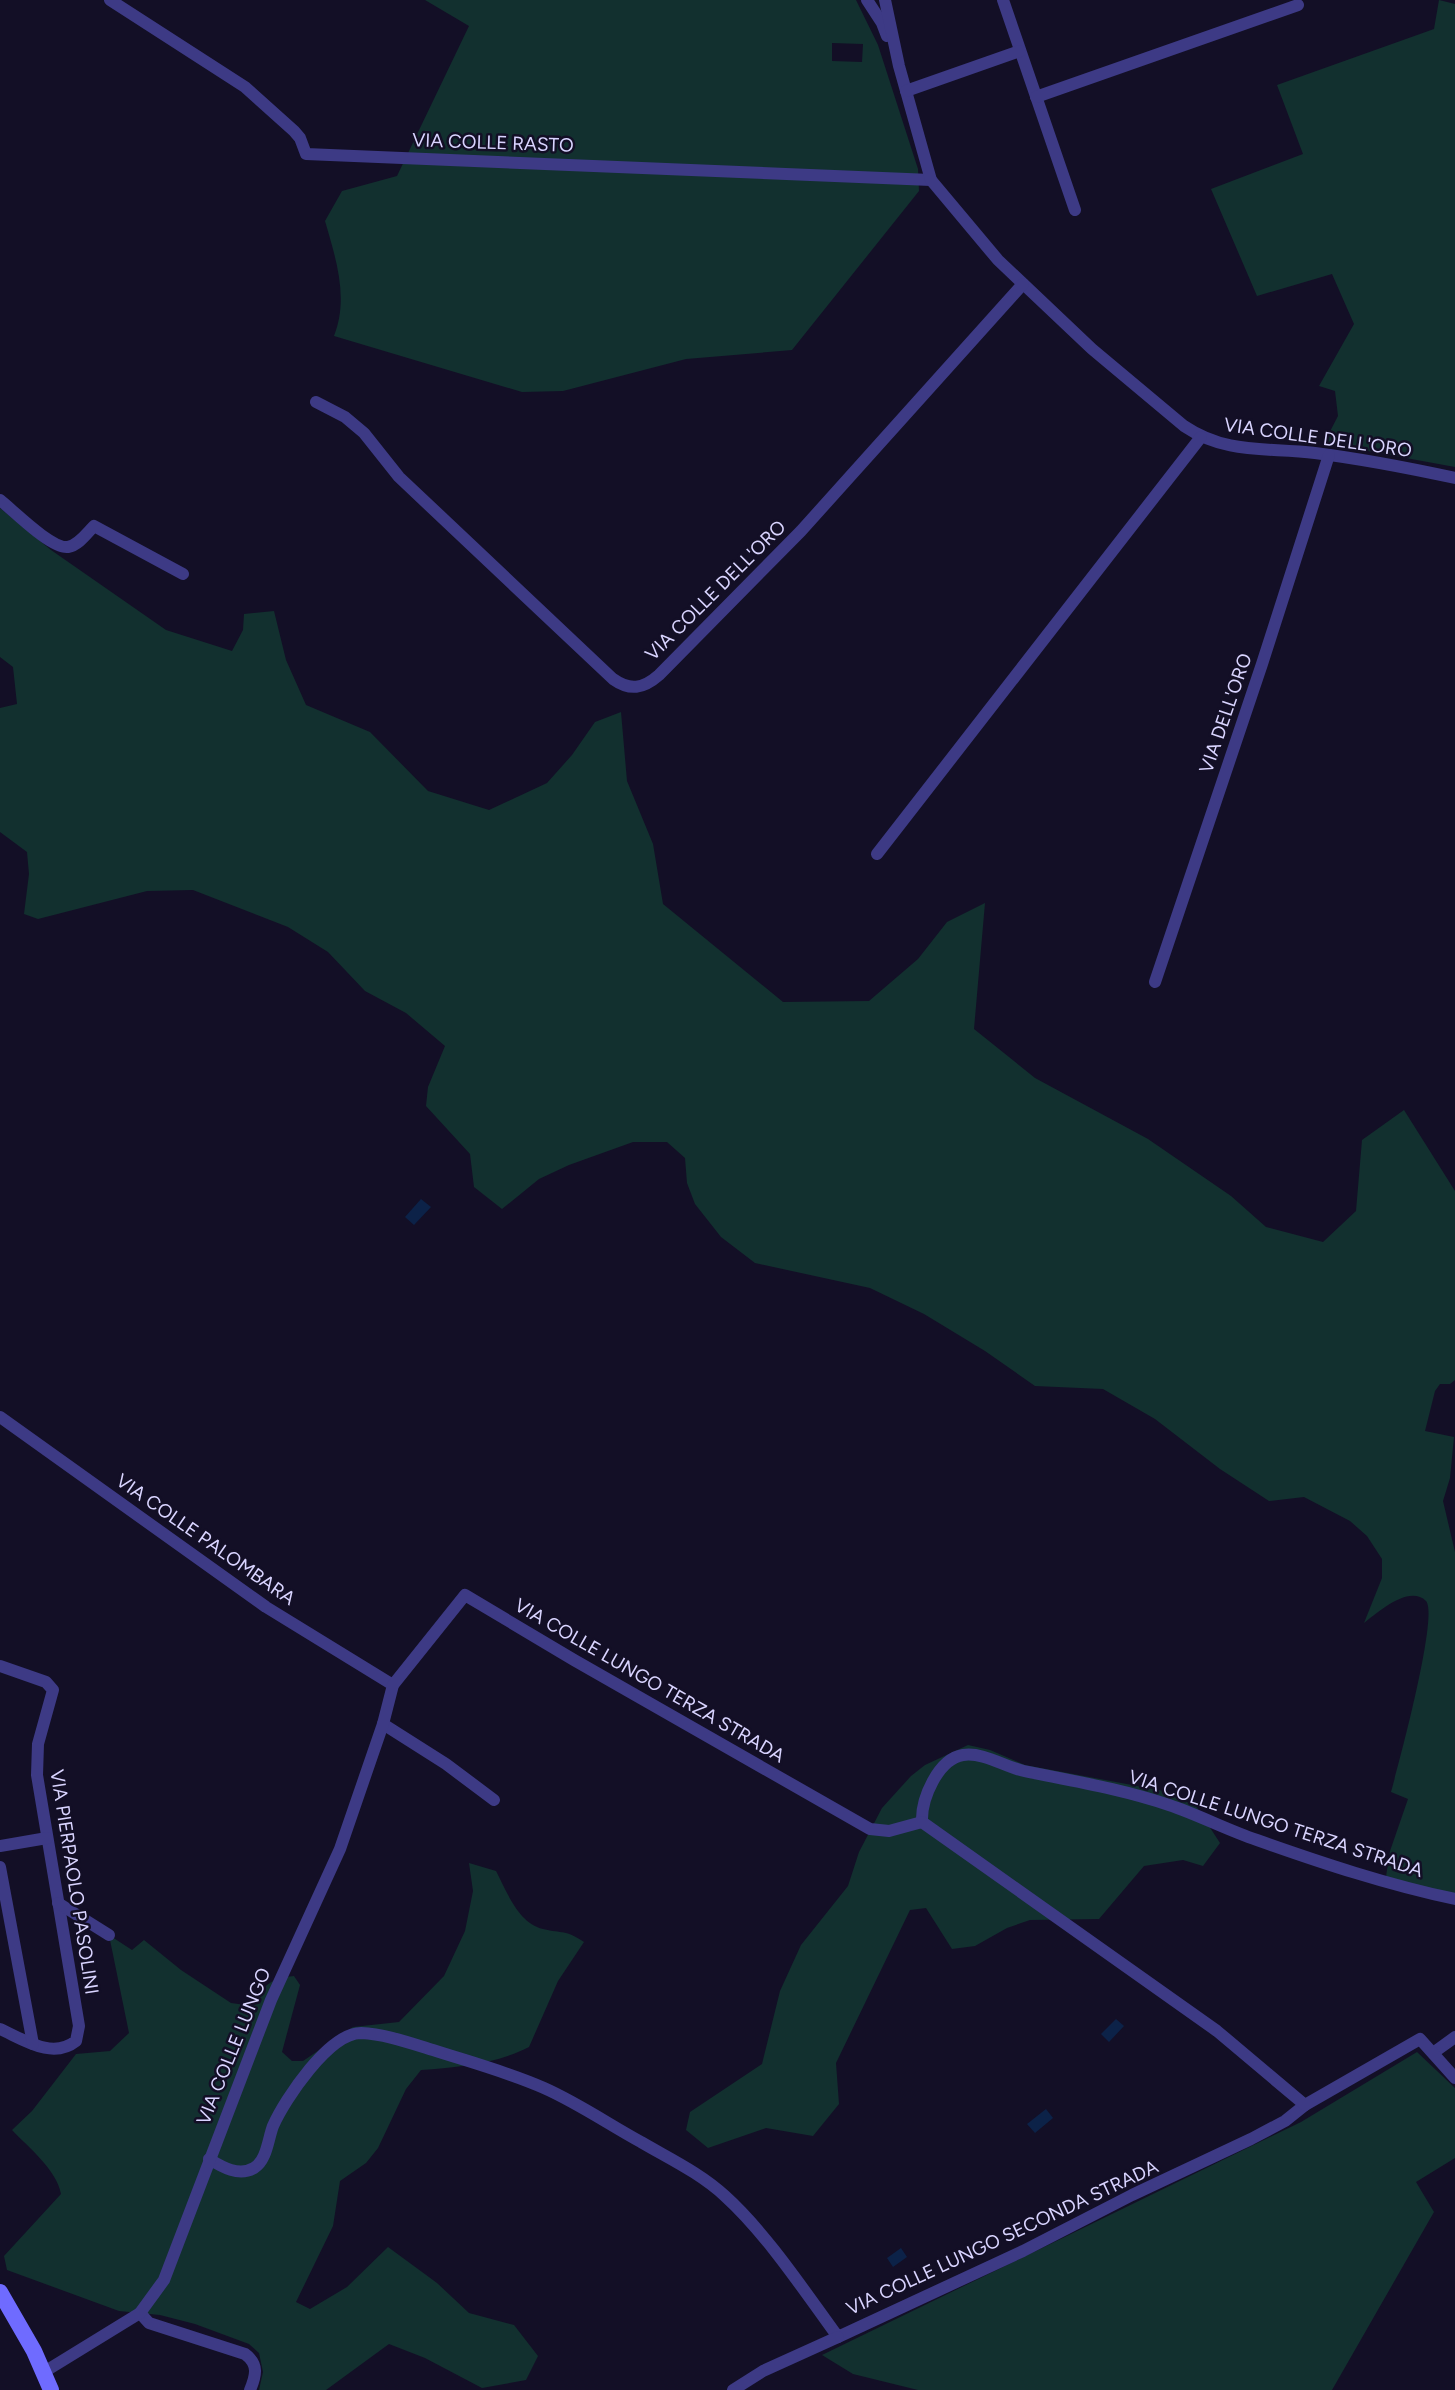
<svg xmlns="http://www.w3.org/2000/svg" width="1455" height="2390" viewBox="0 0 1455 2390" font-family="Figtree,sans-serif">
<style>
.green{fill:#12302f;fill-rule:evenodd}
.water{fill:#0c2248}
.lines{fill:none;stroke-linecap:round;stroke-linejoin:round}
.minor{stroke:#3d3a85;stroke-width:12}
.secondary{stroke:#6f6bff;stroke-width:16}
.labels{text-anchor:middle;stroke-width:5;stroke-linejoin:round;paint-order:stroke}
.street-label{font-size:19px;fill:#d9d4ff;stroke:#130f26}
</style>
<rect width="100%" height="100%" fill="#130f26"/>
<!-- green -->
<g class="green">
<path d="M425,0h431l22,45 40,124 1,22 -127,159 -106,9 -123,32 -41,1 -188,-56c15,-38 2,-77 -9,-115l17,-30 55,-15 72,-150zM832,43l31,1 -1,18 -30,-1z"/>
<polygon points="1439,0 1455,4 1455,467 1324,443 1338,416 1335,391 1319,386 1354,324 1332,274 1257,296 1211,189 1303,154 1277,85 1434,29"/>
<path d="M0,508l51,42 115,80 66,21 11,-21 1,-16 30,-3 12,49 20,45 64,27 58,59 61,19 58,-27 25,-28 23,-33 26,-10 6,69 26,63 10,60 120,98 86,-1 49,-42 29,-37 38,-19 -11,126 61,49 113,61 83,57 35,31 57,15 33,-31 6,-71 42,-30 51,81v189l-5,4h-10l-5,7 -10,40 29,6 -4,41 -7,23 12,51v347l-70,-16 5,-32 18,-52 -17,-7c7,-25 48,-177 35,-191 -17,-17 -49,12 -62,22l18,-45v-19l-15,-23 -17,-15 -46,-24 -35,4 -49,-32 -65,-50 -52,-30 -68,-3 -50,-35 -61,-37 -54,-26 -115,-25 -34,-26 -26,-33 -8,-21 -2,-25 -18,-16h-34l-64,23 -30,14 -37,30 -28,-22 -4,-33 -44,-48 2,-19 17,-41 -39,-33 -41,-22 -37,-39 -40,-25 -95,-37 -46,1 -109,28 -14,-5 5,-40 -2,-22 -27,-20v-124l17,-4 -4,-37 -13,-10z"/>
<polygon points="968,1745 990,1750 1025,1765 1164,1791 1196,1806 1220,1843 1203,1866 1183,1860 1144,1866 1099,1919 1030,1920 1007,1928 975,1946 952,1949 926,1908 910,1910 836,2063 839,2104 813,2136 766,2128 708,2148 686,2130 690,2112 762,2064 780,1991 801,1945 848,1886 859,1852 882,1808 911,1776 925,1765"/>
<path d="M469,1863l27,8c11,21 22,52 47,58 20,5 22,0 41,13l-26,39 -29,66c-33,17 -72,20 -108,23l-15,19 -28,59 -12,15 -26,18 -7,45 -37,76 14,7 37,-22 41,-40 49,36 32,30 45,12 24,31 -12,24 -44,8 -57,-30 -36,-14 -63,46h-67l4,-18 -4,-19 -10,-9 -54,-20 -35,-9 -41,-4 -112,-41 -3,-14 57,-62c-5,-25 -32,-46 -49,-64l20,-19 44,-57 34,-3 19,-18 -20,-98 23,15 12,-10 37,30 50,33 22,3c11,-22 17,-27 41,-30l6,9 -18,67 10,9h11l50,-34 46,-5 45,-46 21,-45 8,-40z"/>
<polygon points="1417,2052 1455,2088 1455,2158 1416,2182 1434,2212 1332,2390 918,2390 853,2374 822,2355 1301,2122"/>
</g>
<!-- water -->
<g class="water">
<polygon points="421,1199 431,1207 414,1225 405,1217"/>
<polygon points="1116,2019 1124,2026 1109,2042 1101,2034"/>
<polygon points="1046,2109 1053,2118 1035,2133 1027,2124"/>
<polygon points="901,2248 907,2257 893,2267 887,2258"/>
</g>
<g class="lines">
<!-- minor -->
<g class="minor">
<polyline points="110,0 245,87 294,131 300,138 306,154 931,180"/>
<polyline points="867,0 882,23 887,36"/>
<path d="M885,0l14,66 32,114 67,80 94,89 92,77c43,29 83,21 131,27 47,6 94,15 140,25"/>
<polyline points="1003,0 1075,210"/>
<polyline points="906,91 1020,51"/>
<polyline points="1036,97 1298,5"/>
<path d="M316,402l29,15 19,16 35,44 214,202c17,12 30,10 46,-4l142,-144 222,-247"/>
<path d="M0,500c14,11 51,49 68,47 11,-2 19,-14 26,-21l89,48"/>
<polyline points="877,854 1201,437"/>
<polyline points="1155,982 1262,664 1329,455"/>
<polyline points="0,1417 266,1607 393,1685"/>
<path d="M0,1666l46,16 7,8 -15,54 -1,31 42,251 -3,15c-24,19 -53,-2 -76,-12"/>
<polyline points="383,1724 446,1764 494,1800"/>
<path d="M922,1822c-1,-23 16,-63 41,-67 21,-3 42,12 61,16 49,10 98,18 145,34 30,10 58,25 88,35 65,23 131,45 198,59"/>
<polyline points="0,1846 47,1838"/>
<polyline points="0,1867 33,2044"/>
<polyline points="58,1903 109,1935"/>
<polyline points="1433,2053 1455,2037"/>
<path d="M209,2159c13,8 30,18 45,9 13,-8 14,-29 19,-42 12,-27 56,-93 88,-93 24,1 49,10 72,17 37,12 75,22 111,38 34,15 64,36 97,54 29,17 59,31 84,54 41,37 80,96 113,141l185,-86 109,-56 119,-56 34,-18 20,-16"/>
<path d="M140,2313l9,10 96,31c14,10 11,22 5,36"/>
<polyline points="44,2372 140,2313 164,2280 271,2000 340,1849 383,1724 393,1685 465,1595 574,1660 870,1829 889,1831 922,1822 1217,2031 1305,2105 1420,2039 1455,2078"/>
<polyline points="733,2390 763,2371 838,2337"/>
</g>
<!-- secondary -->
<polyline class="secondary" points="0,2292 34,2351 51,2390"/>
</g>
<g class="labels">
<!-- street labels -->
<g class="street-label">
<text transform="translate(493 142) rotate(2)" y="7">VIA COLLE RASTO</text>
<text transform="translate(1318 437) rotate(8)" y="7">VIA COLLE DELL'ORO</text>
<text transform="translate(715 590) rotate(-45)" y="7">VIA COLLE DELL'ORO</text>
<text transform="translate(1225 713) rotate(-71)" y="7">VIA DELL'ORO</text>
<text transform="translate(206 1539) rotate(35)" y="7">VIA COLLE PALOMBARA</text>
<text transform="translate(650 1680) rotate(30)" y="7">VIA COLLE LUNGO TERZA STRADA</text>
<text transform="translate(1276 1823) rotate(18)" y="7">VIA COLLE LUNGO TERZA STRADA</text>
<text transform="translate(75 1882) rotate(81)" y="7">VIA PIERPAOLO PASOLINI</text>
<text transform="translate(233 2046) rotate(-68)" y="7">VIA COLLE LUNGO</text>
<text transform="translate(1002 2237) rotate(-25)" y="7">VIA COLLE LUNGO SECONDA STRADA</text>
</g>
</g>
</svg>
